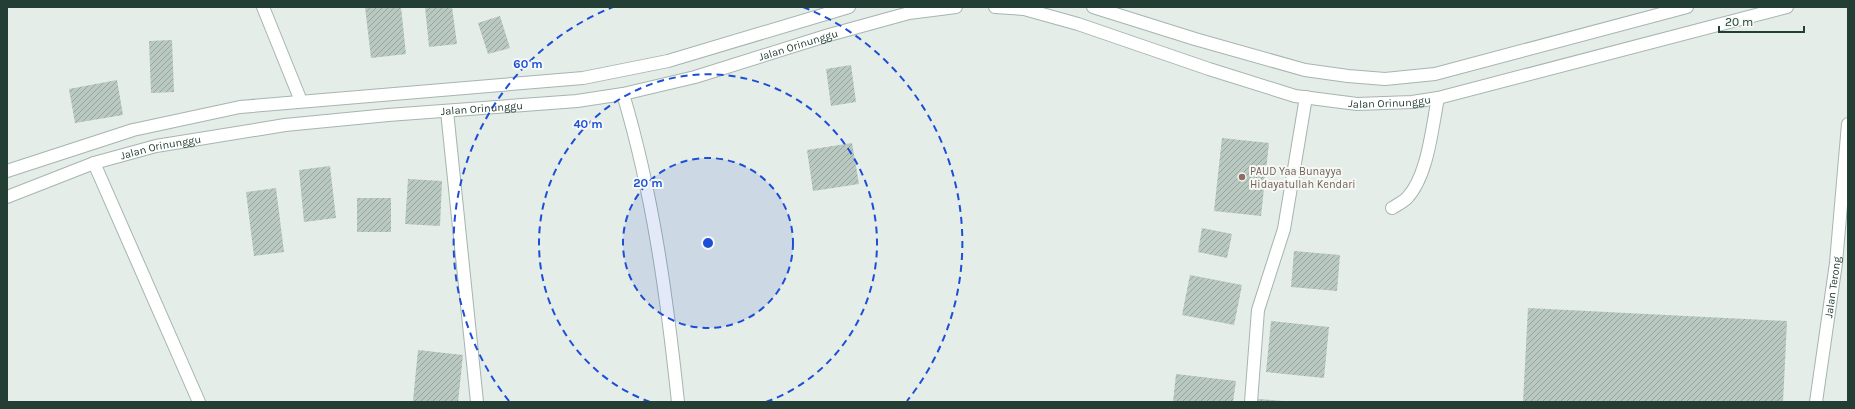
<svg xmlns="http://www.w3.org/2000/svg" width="1855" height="409" viewBox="0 0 1855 409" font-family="Karla,sans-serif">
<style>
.building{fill:url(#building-hatch)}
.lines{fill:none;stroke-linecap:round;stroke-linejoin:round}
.minor-casing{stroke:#a6b5af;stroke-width:14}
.minor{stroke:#fff;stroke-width:12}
.ring{fill:none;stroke:#1d4ed8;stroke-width:2;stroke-dasharray:7 5}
.education-dot{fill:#8d6e63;stroke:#f4f9f6;stroke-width:1.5}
.labels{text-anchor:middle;stroke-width:4;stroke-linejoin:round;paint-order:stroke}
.street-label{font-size:11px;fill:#233e35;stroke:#f4f9f6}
.education-label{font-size:11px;fill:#785e54;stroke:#f4f9f6;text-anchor:start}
.centre{fill:#1d4ed8;stroke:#f4f9f6;stroke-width:2}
.ring-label{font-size:12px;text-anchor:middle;font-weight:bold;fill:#1d4ed8;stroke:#f4f9f6;stroke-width:4;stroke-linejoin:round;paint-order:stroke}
</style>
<defs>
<pattern id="building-hatch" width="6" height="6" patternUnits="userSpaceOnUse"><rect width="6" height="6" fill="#b9c8c1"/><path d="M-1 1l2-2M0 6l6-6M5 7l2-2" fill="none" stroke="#96a49e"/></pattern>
</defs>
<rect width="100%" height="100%" fill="#e4ede8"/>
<!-- building -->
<g class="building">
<polygon points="365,7 401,7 406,54 371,58"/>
<polygon points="425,7 452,7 457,44 429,47"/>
<polygon points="500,16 510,48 488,54 478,23"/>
<polygon points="172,40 174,92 151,93 149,41"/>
<polygon points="851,65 856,102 831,106 826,69"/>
<polygon points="117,80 123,115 75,123 69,89"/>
<polygon points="1222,138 1269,143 1261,216 1214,211"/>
<polygon points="852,143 859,184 813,191 807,150"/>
<polygon points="330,166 336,218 304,222 299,170"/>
<polygon points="408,179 442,181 440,226 405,224"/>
<polygon points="276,188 284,252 254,256 246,192"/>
<rect x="357" y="198" width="34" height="34"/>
<polygon points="1202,228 1232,234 1227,258 1198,252"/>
<polygon points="1294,251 1340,255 1337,291 1291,287"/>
<polygon points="1190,275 1242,285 1234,325 1182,315"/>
<polygon points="1528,308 1787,321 1783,402 1523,402"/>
<polygon points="1271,321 1329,327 1324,378 1266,372"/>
<polygon points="418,350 463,355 458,402 413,401"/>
<polygon points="1176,374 1236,381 1233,402 1173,402"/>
<polygon points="1258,399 1283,401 1283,402 1257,402"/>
</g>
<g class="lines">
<!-- minor casing -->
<g class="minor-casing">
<g id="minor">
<polyline points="263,7 301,101"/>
<path id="s1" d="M995,7l29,2 54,15 131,45 86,27 62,8 55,-2 26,-4 349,-91"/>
<polyline points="1093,7 1195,39 1305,70 1348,76 1385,79 1435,74 1687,7"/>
<path d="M623,94c30,100 44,204 55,308"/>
<polyline points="447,111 477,402"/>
<polyline points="94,163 199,402"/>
<polyline points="7,171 133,130 240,107 583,78 668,61 849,7"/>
<path id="s2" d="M7,197l87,-34 62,-17 129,-21 103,-10 189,-14 46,-7 72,-17 134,-42 80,-22 47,-6"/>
<path d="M1392,208c5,-3 11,-6 15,-10 21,-22 25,-71 31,-100"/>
<polyline points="1251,402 1258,310 1284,229 1306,97"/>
<path id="s3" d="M1816,402l20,-139 12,-139"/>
</g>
</g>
<!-- minor -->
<use href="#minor" class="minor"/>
</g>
<!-- distance rings -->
<circle cx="708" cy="243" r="85" fill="#1d4ed8" fill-opacity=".12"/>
<g class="ring">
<circle cx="708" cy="243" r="85"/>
<path d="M650 402A169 169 0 1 1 766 402"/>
<path d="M509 401A254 254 0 0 1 613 7M803 7A254 254 0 0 1 907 401"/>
</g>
<!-- markers -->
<circle class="education-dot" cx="1242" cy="177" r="4"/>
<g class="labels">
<!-- street labels -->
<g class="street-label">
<text dy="4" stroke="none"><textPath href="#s2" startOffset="810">Jalan Orinunggu</textPath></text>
<text dy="4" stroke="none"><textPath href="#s1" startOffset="409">Jalan Orinunggu</textPath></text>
<text dy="4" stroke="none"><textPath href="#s2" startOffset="486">Jalan Orinunggu</textPath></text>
<text dy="4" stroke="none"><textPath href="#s2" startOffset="162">Jalan Orinunggu</textPath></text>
<text dy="4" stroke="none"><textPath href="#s3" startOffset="116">Jalan Terong</textPath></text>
</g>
<!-- education labels -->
<g class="education-label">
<text x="1250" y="175">PAUD Yaa Bunayya<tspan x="1250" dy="13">Hidayatullah Kendari</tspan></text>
</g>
</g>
<circle cx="708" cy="243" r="6" class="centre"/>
<g class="ring-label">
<text x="528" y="68">60 m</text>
<text x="588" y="128">40 m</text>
<text x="648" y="187">20 m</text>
</g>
<!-- border -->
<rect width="1855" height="409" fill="none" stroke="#233e35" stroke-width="16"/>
<!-- scale -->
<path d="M1719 26v6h85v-6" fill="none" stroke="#233e35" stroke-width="2"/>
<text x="1725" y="26" font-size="12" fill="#233e35" stroke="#f4f9f6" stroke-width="3" paint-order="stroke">20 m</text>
</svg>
